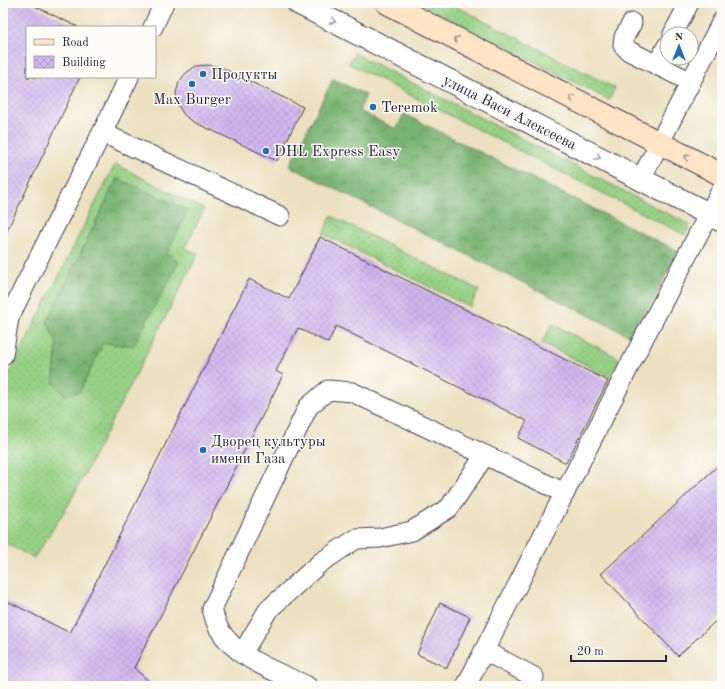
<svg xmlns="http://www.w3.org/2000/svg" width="725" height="689" viewBox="0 0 725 689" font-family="'Old Standard TT',serif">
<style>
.grass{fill:url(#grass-dots);stroke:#5c7a60}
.forest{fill:url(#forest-crowns);stroke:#4e6a56}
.building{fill:url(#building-cross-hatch)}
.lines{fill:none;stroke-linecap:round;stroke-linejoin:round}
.lane-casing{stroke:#403e4f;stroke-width:21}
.street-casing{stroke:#403e4f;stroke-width:24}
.secondary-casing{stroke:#403e4f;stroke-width:24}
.lane{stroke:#fff;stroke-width:19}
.street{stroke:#fff;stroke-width:22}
.secondary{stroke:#ffe4c6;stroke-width:22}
.oneway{stroke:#9c9ca7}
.oneway2{stroke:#9c8d87}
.poi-dot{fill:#1f6fb2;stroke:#fdfcf7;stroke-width:1.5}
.labels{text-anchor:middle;stroke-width:3;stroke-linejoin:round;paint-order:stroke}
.poi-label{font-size:15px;fill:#22223b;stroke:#fdfcf7;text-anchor:start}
.street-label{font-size:15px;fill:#22223b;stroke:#fdfcf7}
</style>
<defs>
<pattern id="grass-dots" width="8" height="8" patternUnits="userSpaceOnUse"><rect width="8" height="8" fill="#97d185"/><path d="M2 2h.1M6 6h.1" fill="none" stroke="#82b374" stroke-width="1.8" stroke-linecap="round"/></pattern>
<pattern id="forest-crowns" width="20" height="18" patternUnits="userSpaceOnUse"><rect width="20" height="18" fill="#79b372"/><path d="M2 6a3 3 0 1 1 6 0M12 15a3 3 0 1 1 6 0" fill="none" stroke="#63915f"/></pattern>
<pattern id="building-cross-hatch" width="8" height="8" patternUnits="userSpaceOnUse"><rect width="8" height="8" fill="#d0b6ee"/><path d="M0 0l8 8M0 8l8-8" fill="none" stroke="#b29ccd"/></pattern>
</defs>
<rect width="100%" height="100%" fill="#fdfcf7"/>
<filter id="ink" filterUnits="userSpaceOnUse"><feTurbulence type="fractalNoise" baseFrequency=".025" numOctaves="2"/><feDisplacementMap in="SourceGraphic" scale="8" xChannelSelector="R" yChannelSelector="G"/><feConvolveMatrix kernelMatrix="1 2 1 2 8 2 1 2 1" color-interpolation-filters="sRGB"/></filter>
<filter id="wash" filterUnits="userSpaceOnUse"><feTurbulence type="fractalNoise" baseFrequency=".012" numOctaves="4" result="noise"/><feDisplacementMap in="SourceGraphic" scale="16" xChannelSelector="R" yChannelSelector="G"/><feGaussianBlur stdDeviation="0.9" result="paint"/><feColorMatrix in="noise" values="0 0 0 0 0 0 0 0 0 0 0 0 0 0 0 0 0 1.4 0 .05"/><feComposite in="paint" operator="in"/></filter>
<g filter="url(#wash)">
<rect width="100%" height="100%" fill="#ece0c0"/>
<!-- grass -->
<g class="grass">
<polygon points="419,3 449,3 615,88 609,100"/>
<polygon points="354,53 690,225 685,235 349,64"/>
<polygon points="115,164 204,209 185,248 198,254 69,504 34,558 3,542 3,387"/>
<polygon points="331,216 479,290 470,307 323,234"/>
<polygon points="552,324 619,358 610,377 542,343"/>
</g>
<!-- forest -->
<g class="forest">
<polygon points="333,79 366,95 359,111 396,129 404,114 678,251 634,338 289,166"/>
<polygon points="117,178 188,210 167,253 179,262 133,346 103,343 80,392 65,395 53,383 57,344 47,322"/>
</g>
<g id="blocks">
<!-- building -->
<g class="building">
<polygon points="3,3 28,3 78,27 27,27 27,77 80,77 3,239"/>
<polygon points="208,65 220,67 303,107 277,161 194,122 184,115 178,105 176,93 179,82 186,73 196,66"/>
<polygon points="320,237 608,381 566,463 518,438 527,421 336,326 328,343 298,328 276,371 283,375 134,668 154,686 3,686 3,599 70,633 249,279 289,299"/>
<polygon points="722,462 722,615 678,656 601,574"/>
<polygon points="440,603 470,617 447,668 417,654"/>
</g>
</g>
</g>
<g filter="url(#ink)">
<use href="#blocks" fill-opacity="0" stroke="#403e4f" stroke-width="1"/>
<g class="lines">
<!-- lane casing -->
<g class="lane-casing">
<g id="lane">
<polyline points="632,23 624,37 623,45 629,51 691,82"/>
<polyline points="153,27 164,3"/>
<polyline points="673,34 689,3"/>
<polyline points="657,65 667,46"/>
<polyline points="103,133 280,216"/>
<polyline points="641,179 722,21"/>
<path d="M3,323l6,-5c39,-81 82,-160 120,-241"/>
<polyline points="3,355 9,318"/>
<polyline points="485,651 534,677"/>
<polyline points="242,654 268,610 320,563 356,539 380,538 412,531 449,508 485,455"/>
<path d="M307,686c-31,-15 -69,-26 -88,-57 -3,-5 -5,-14 -7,-20l96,-202 20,-17 24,2 213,101"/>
<polyline points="466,686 636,353 722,189"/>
</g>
</g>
<!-- street casing -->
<g class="street-casing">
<polyline id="street" points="298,3 722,221"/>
</g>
<!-- secondary casing -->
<g class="secondary-casing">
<polyline id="secondary" points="387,3 722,175"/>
</g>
<!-- lane -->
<use href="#lane" class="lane"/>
<!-- street -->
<use href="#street" class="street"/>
<!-- secondary -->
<use href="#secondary" class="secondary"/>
</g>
<!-- one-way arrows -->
<defs><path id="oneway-chevron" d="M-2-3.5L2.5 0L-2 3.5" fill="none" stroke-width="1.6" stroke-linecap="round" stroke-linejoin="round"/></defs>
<g class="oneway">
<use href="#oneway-chevron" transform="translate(333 21) rotate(27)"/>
<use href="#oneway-chevron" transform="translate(598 157) rotate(27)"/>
</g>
<g class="oneway2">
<use href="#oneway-chevron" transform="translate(456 39) rotate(-153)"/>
<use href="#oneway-chevron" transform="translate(572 98) rotate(-153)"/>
<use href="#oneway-chevron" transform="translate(687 157) rotate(-153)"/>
</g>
</g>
<!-- markers -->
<g class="poi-dot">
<circle cx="203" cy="74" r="4"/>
<circle cx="192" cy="84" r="4"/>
<circle cx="373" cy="107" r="4"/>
<circle cx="266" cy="151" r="4"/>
<circle cx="203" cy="450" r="4"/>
</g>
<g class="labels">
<!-- poi labels -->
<g class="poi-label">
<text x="211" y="79">Продукты</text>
<text x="192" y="104" text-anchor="middle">Max Burger</text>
<text x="381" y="112">Teremok</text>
<text x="274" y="156">DHL Express Easy</text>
<text x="211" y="446">Дворец культуры<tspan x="211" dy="17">имени Газа</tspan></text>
</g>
<!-- street labels -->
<g class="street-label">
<text transform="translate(510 112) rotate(27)" y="5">улица Васи Алексеева</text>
</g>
</g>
<!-- margin -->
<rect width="725" height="689" fill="none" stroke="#fdfcf7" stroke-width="16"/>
<!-- legend -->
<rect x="26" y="26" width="130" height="52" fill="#fdfcf7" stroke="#a5a5ac"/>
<rect x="34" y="39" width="20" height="6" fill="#ffe4c6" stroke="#a5a5ac"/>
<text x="62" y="46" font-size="12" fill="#22223b">Road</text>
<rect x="34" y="56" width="20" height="12" fill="url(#building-cross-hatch)" stroke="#a5a5ac"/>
<text x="62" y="66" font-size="12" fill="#22223b">Building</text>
<!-- north arrow -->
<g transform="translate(679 46)"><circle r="19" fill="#fdfcf7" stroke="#a5a5ac"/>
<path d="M0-3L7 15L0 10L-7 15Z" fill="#1f6fb2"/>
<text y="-6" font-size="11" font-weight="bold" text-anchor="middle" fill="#22223b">N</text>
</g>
<!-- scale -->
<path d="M571 655v6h95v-6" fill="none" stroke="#22223b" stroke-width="2"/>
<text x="577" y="655" font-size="12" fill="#22223b" stroke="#fdfcf7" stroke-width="3" paint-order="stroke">20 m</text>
</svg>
